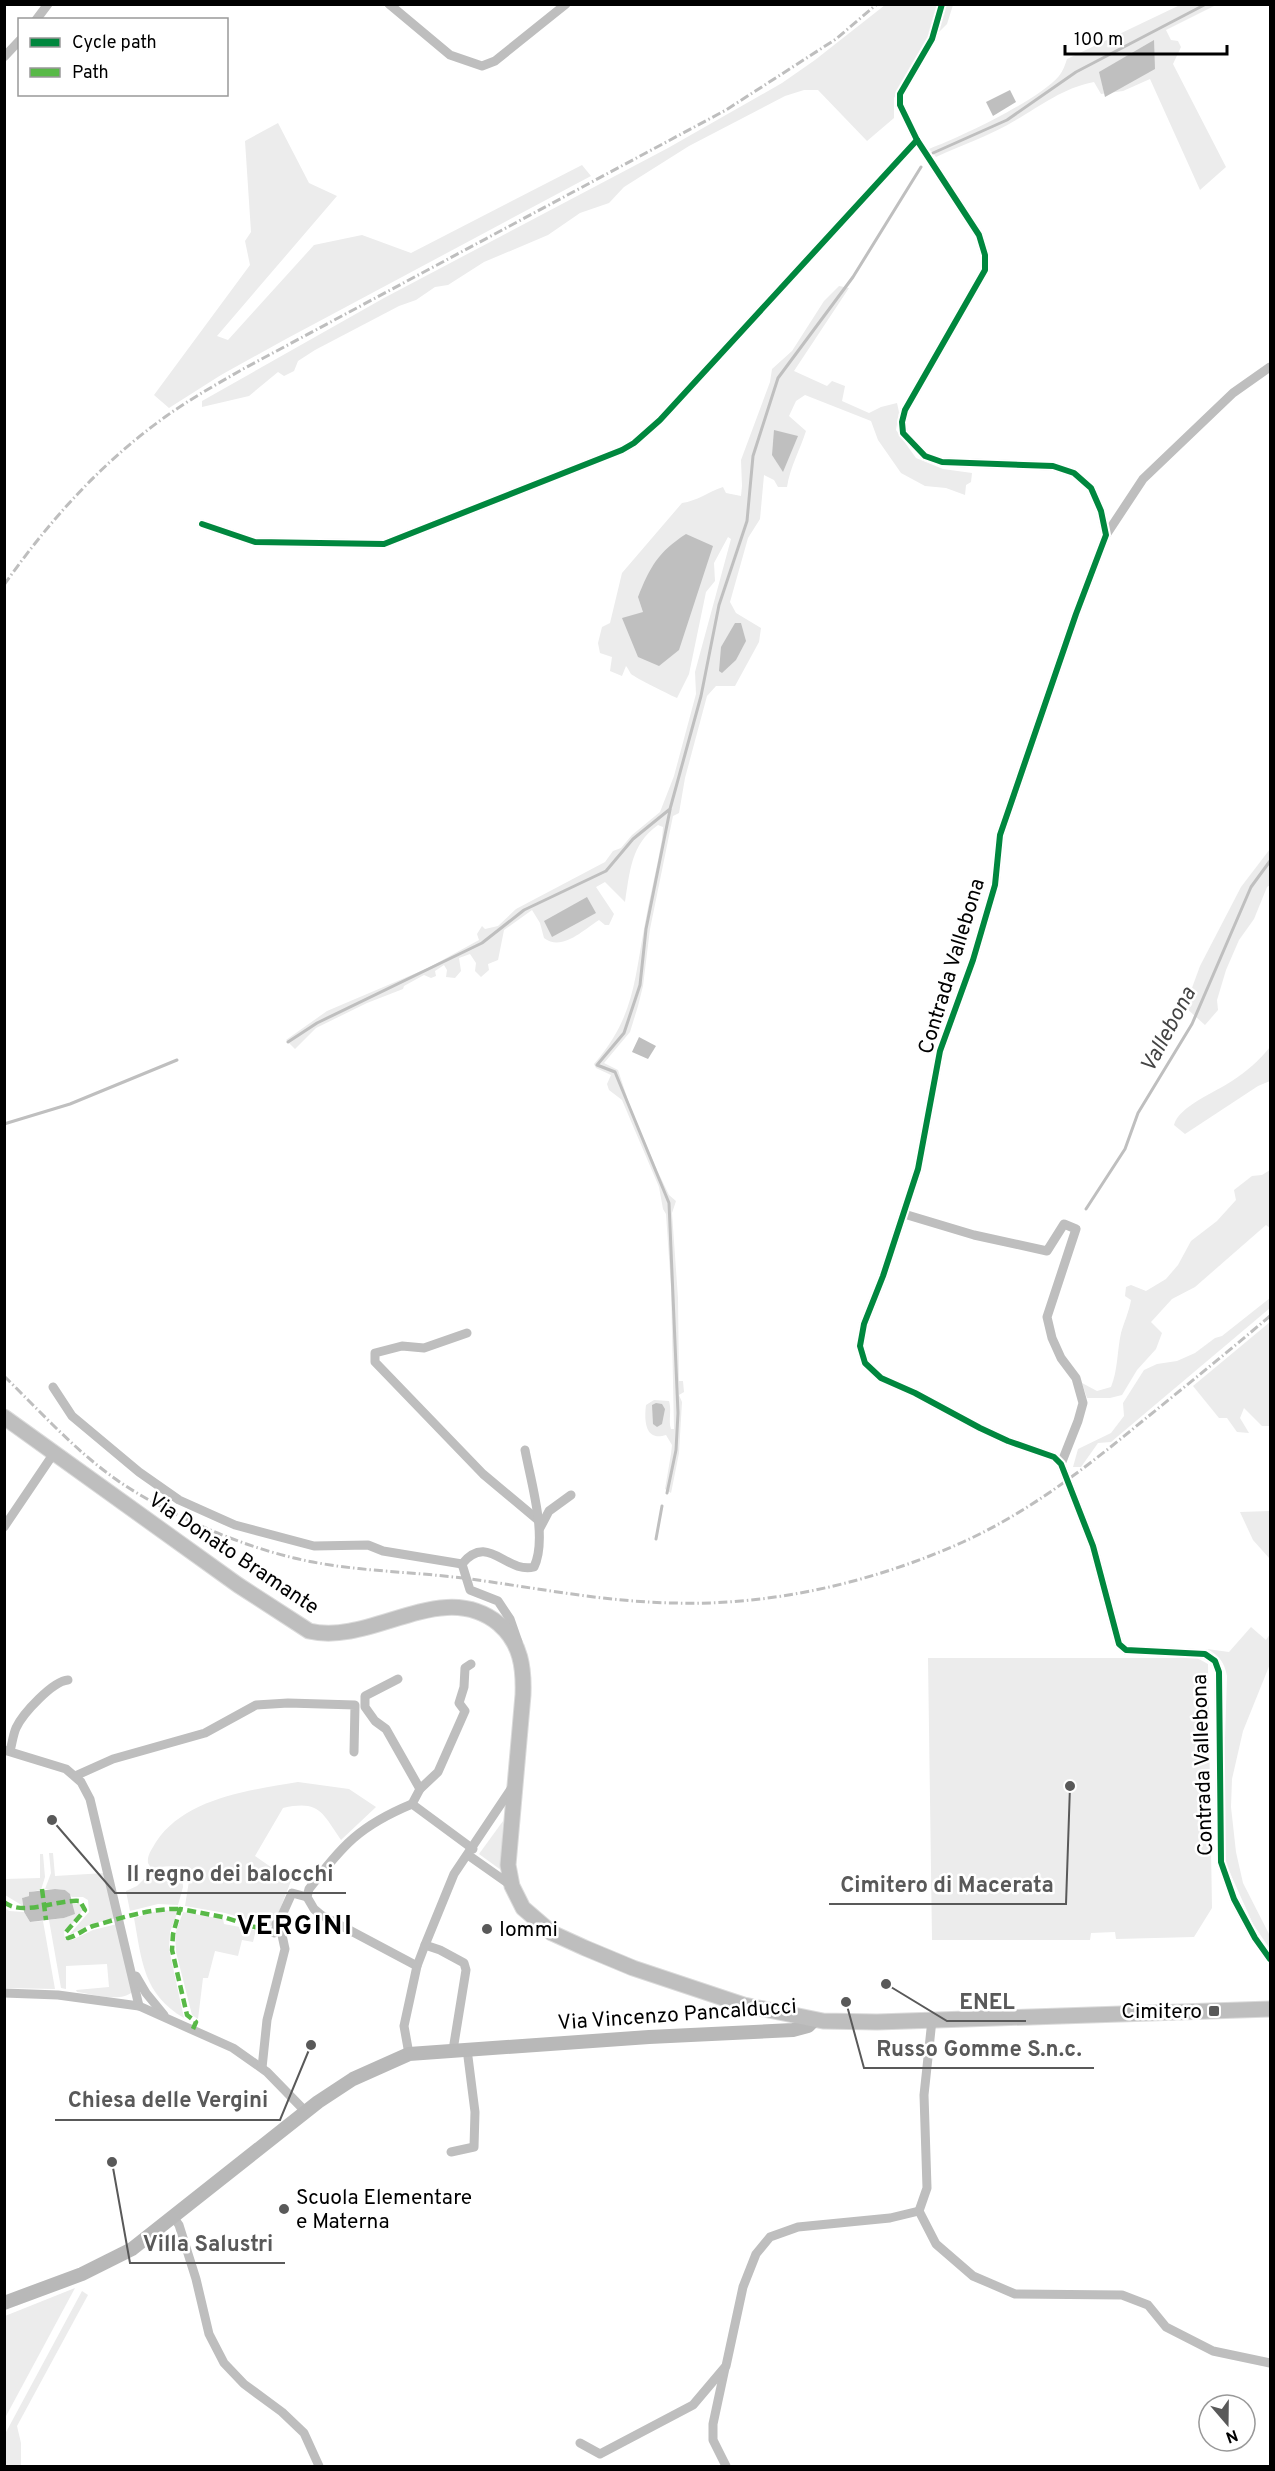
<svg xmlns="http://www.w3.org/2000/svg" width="1275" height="2471" viewBox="0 0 1275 2471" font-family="Overpass,sans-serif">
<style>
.green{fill:#ececec}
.water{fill:#bfbfbf}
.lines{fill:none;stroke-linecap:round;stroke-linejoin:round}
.stream{stroke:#bfbfbf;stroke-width:3}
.primary-casing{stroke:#dbdbdb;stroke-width:17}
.street{stroke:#bebebe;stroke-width:9}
.secondary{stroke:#b8b8b8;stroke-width:14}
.primary{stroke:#bebebe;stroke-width:15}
.rail{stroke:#bebebe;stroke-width:3;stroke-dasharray:9 3 1.5 3;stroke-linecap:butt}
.quiet{stroke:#58b947;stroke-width:4.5;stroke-dasharray:9 4.5;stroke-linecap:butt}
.cycleway-casing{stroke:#fff;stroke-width:10}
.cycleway{stroke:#00873e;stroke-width:6}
.poi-dot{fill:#595959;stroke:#fff;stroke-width:2}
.labels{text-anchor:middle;stroke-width:5;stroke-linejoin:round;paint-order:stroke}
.street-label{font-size:21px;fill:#000;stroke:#fff}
.poi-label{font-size:21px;fill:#000;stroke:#fff;text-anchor:start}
.water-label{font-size:22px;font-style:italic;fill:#444;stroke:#fff}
.district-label{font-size:27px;font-weight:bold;letter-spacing:1.5px;fill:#000;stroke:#fff}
.leader{fill:none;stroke:#595959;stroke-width:2}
.callout-dot{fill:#595959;stroke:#fff;stroke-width:2}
.callout-label{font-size:22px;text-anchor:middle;font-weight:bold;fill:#595959;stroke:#fff;stroke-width:5;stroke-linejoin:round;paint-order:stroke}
</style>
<rect width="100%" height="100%" fill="#fff"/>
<!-- green -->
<g class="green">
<polygon points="885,5 953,5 947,24 927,44 894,98 894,118 867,141 818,90 804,90 785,96 689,146 624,187 609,203 580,213 548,235 484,262 448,285 435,287 416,300 399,306 315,350 298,361 294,371 284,376 278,372 249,396 202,407 202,401 384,298 668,148 782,83 815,60"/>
<path d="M1180,5h36l-50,25 5,10 7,1 3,6 -8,17 53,103 -26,23 -50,-111 -27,12 -22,3 -7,-12c-31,6 -52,23 -78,38 -25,15 -54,25 -80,37l-7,-8c32,-12 108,-48 130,-73 4,-5 6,-11 8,-17z"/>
<polygon points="278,123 309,183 337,196 217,336 228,340 314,245 362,235 411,253 582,165 591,176 286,339 221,375 169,408 154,395 250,265 245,241 251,232 245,141"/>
<path d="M839,286l10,2 -55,83 33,15 5,-5 13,5 -3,15 27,12 12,-6 16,-4 2,9 -3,18 20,28 27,11 29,4 -1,9 -5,3 -1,10 -19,-7 -21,-2 -24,-13 -23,-33 -7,-19 -66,-26 -9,6 -7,15 17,15c-6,19 -16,36 -19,56h-9l-4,-7 -10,-5 -4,44 -12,19 -18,64 6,11 25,15 -2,14 -24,44h-19l-9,10 -22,82 -6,35 -6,3 -23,113 -7,57 -5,20 -8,26 -26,31 14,7 14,42 25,58 12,25 7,6 -4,12 6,85 1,83h4l1,11 -5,3 3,7 -3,51 -8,40 -6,-4 6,-35 1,-9 -6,-10c-21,7 -22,-15 -20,-30l8,-5 15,1c3,10 -1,20 2,28h3l-3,-142 -5,-73 -3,-5 -4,-22 -37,-87 -13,-10 -2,-6 4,-9 -15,-7 -2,-4c39,-45 40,-80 50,-135 5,-30 13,-60 18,-90l1,-12 -5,-2c-27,19 -28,46 -33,77l-20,-20 -9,5 18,27 -5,11h-4l-6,-5c-16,10 -37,32 -55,18l-4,-15 -8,-13 -28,20 -6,30 -10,4 1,6 -8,7 -6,-6 1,-8 -6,-9 -11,4 2,13 -6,7 -9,-1 1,-7 -3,-5 -9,6 1,5 -5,2 -7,-3 -20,11 -1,3 -36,14 -51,25 -21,21 -9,-9 41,-29 101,-43 51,-28 -2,-6 5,-8 3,3 13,-3 18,-17 89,-47 8,-11 8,-3 11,-13 28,-23 14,-36 22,-82 -1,-22 36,-133 -3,-2 -14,26 1,18 -9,11 -17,82 -12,24c-3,-1 -43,-21 -46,-24 -2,-3 -3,-6 -5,-8l-4,10 -12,-5 2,-14 -12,-4 -2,-10 4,-16 8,-4 12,-50 60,-70c15,-2 26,-11 41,-16l3,6 15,3 1,-10 -1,-26 29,-78 2,-13 20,-18 32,-50z"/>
<polygon points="1270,849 1270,885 1267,887 1254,919 1239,940 1226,970 1217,1000 1218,1010 1205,1025 1185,1007 1200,966 1241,887"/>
<path d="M1270,1047v34l-12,5 -73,48 -11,-9c5,-19 42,-33 58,-44 15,-10 27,-20 38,-34z"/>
<path d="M1270,1170v58l-4,-3 -71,62 -23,12 -21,23 11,11 -6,16 -19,21 -15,25 -12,3h-23l-5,-15 15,8 14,-4c7,-17 6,-36 10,-54 3,-11 8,-21 10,-33l-6,-4 1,-9 5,-2 15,6 20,-12 12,-14 13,-24 26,-20 19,-21 -2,-10 18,-14 10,-1z"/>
<polygon points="1270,1298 1270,1308 1111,1442 1098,1443 1081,1467 1073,1467 1078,1449 1111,1433 1124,1416 1123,1403 1144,1370 1157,1364 1177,1361 1195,1353 1215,1338 1222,1336"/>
<polygon points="1270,1322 1270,1426 1262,1426 1244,1408 1240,1418 1249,1433 1237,1432 1227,1418 1219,1418 1193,1386"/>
<polygon points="1270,1511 1270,1559 1253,1540 1240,1512"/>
<path d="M1251,1627l15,13 4,-6v30l-27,67 -11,48 -1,28 5,45 7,31 27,53v13l-17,-25 -27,-60 -2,-94 3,-94c-3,-14 -7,-20 -20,-27l22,3z"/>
<polygon points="928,1658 1197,1658 1208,1664 1212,1908 1194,1937 1116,1939 1115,1932 1091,1933 1090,1940 932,1940"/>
<path d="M298,1782l51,7 27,18 -35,33c-19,-28 -22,-40 -58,-32l-28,48 36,25 -18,46 -48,-14 -40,-7 4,-25 -2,-9c-11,-9 -23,-5 -36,-4l-3,-5c-1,-8 4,-14 8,-21 29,-44 94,-52 142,-60z"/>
<polygon points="503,1821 501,1870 479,1854"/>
<polygon points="49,1853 53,1853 55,1876 105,1873 116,1918 91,1924 69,1935 89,1912 88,1900 83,1897 72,1897 65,1890 45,1889 51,1873"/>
<polygon points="40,1854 43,1854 45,1877 41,1890 30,1892 29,1896 22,1898 23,1906 5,1895 4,1879 40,1878"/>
<polygon points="173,1872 182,1876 183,1887 178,1905 158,1904 130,1911 126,1891 137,1886 149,1874"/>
<path d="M79,1903l4,6 -5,9 -14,14 1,7 7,1 21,-10 24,-6 15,68c-12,11 -40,2 -55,0l-1,-2 33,-3 -2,-23 -41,2v23l-5,-1 -12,-68 15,-2 10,-4 -1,-10z"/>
<polygon points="4,1907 9,1911 24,1912 30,1922 43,1921 55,1989 5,1988"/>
<path d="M160,1910l18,1 -8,21 -1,17 15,69c-41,-24 -42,-57 -50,-100z"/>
<polygon points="183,1912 223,1919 224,1924 256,1930 253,1942 242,1940 238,1956 215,1951 208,1978 203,1978 198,2019 192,2015 176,1952 175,1934"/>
<polygon points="75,2288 5,2418 5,2316"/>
<polygon points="82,2291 88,2295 17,2426 21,2443 21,2466 5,2466 5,2434"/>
</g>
<!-- water -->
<g class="water">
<polygon points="1154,40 1155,69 1105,97 1099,72"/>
<polygon points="1010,90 1016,102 993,116 986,102"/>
<polygon points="774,430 798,436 783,472 772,455"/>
<path d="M686,534l27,12 -34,104 -20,16 -21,-9 -16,-39 21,-6 -5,-15c12,-30 20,-45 48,-63z"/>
<polygon points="735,623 741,623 746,641 736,660 722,673 719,671 721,647"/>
<polygon points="587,897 596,913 552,937 544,921"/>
<polygon points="639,1037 656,1046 648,1059 632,1052"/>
<polygon points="656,1403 662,1404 665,1409 662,1424 657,1427 653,1424 652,1405"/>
<polygon points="55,1889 65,1890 70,1894 75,1914 64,1918 30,1922 24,1912 22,1898 29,1896 29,1892"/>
</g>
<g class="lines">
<!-- stream -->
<g class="stream">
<polyline points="933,153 1007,120 1076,72 1206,4"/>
<polyline points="288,1042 317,1023 482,943 524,910 606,871 633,839 670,809 701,696 719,605 747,521 753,456 778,378 853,277 921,167"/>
<polyline points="4,1124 70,1104 177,1060"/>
<polyline points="1086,1209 1125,1149 1138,1113 1192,1024 1251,887 1270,861"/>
<polyline points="667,1493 676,1450 678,1413 669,1203 615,1072 597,1065 624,1033 640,985 646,929 670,810"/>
<polyline points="656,1539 662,1506"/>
</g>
<!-- primary casing -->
<g class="primary-casing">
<path id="primary" d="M4,1417l234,168 71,46c63,15 133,-54 190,-7 22,19 25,44 24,71l-15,170 4,21 11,22 29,25 33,15 48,20 111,37 79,16 54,1 393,-13"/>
</g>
<!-- street -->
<g class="street">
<polyline points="389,4 450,55 482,66 495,61 566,4"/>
<polyline points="942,4 932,39 900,94 900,105 917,140 979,235 985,255 985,270 905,410 902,422 903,433 925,456 942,462 1053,466 1074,473 1091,488 1101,511 1106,535 1076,614 1000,835 995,885 973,960 940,1051 918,1169 883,1276 864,1324 860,1346 865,1363 881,1378 915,1393 980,1428 1008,1441 1054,1457 1061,1464 1093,1546 1119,1644 1126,1650 1205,1654 1215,1661 1219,1672 1221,1862 1234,1899 1255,1938 1270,1959"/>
<polyline points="36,20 48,4"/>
<polyline points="4,57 20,40"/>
<polyline points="202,524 255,542 384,544 622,450 634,443 660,420 917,140"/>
<polyline points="1106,535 1143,479 1233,393 1270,367"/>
<polyline points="904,1214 974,1235 1047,1251 1064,1224 1076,1229 1047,1317 1052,1338 1061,1358 1076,1378 1083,1403 1078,1421 1061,1464"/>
<polyline points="467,1333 424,1348 402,1346 375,1353 375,1362 483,1474 538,1520"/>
<polyline points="53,1387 72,1416 139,1472 179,1500 235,1525 314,1546 368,1545 383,1551 462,1564"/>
<polyline points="4,1527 54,1453"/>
<polyline points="540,1528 549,1511 571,1495"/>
<path d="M518,1642l-8,-23 -12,-18 -28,-11 -8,-26c26,-32 44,10 72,3 14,-29 -3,-85 -9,-117"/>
<polyline points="471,1664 465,1668 464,1687 459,1703 465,1711 438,1772 420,1789 412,1804 473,1849"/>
<polyline points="398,1679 365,1696 365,1707 375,1721 386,1729 420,1789"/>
<polyline points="4,1750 66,1769 81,1782 90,1799 139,2006"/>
<path d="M10,1751c2,-7 3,-16 6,-23 7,-15 37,-47 52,-48"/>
<polyline points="75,1776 113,1759 205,1733 256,1705 288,1703 355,1705 354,1752"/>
<path d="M412,1804c-53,22 -69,41 -103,85l-2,8 7,12 7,6 96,51"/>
<polyline points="468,1855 512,1886"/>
<polyline points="274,1933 292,1893 307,1897"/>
<polyline points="425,1945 440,1950 464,1963 466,1970 453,2050"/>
<polyline points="136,1976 146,1993 164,2015"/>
<polyline points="4,1993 58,1995 139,2006 233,2048 267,2072 305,2111"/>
<polyline points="932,2020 924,2095 927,2188 919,2211 936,2244 973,2276 1015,2294 1122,2295 1148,2305 1166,2327 1213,2351 1270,2363"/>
<polyline points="409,2054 404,2026 417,1966 425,1945 454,1874 513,1786"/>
<polyline points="262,2068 267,2020 285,1949 282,1935 276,1924"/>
<polyline points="451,2152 474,2147 475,2112 467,2049"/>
<polyline points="174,2218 179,2225 196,2279 209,2334 224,2363 244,2384 282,2412 304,2433 319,2466"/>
<polyline points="725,2368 713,2424 713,2440 726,2466"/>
<polyline points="580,2443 600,2454 693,2405 726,2366 743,2287 756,2254 770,2237 798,2227 890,2218 919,2211"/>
</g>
<!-- secondary -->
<polyline class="secondary" points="4,2303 82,2274 132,2249 318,2102 353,2079 409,2054 649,2037 793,2030 808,2026 814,2020"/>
<!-- primary -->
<use href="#primary" class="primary"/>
<!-- rail -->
<g class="rail">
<path d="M4,585c45,-64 97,-122 161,-168 25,-18 52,-33 78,-48l483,-259 110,-71 41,-35"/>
<path d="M4,1376c42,41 82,87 133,117 47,28 103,52 157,65 58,14 117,13 176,21 67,9 136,23 204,24 98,3 200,-21 289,-61 68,-31 125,-76 182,-123 42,-34 84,-68 125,-103"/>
</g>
<!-- quiet -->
<g class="quiet">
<polyline points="42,1889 46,1920"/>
<path d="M4,1902c18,15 54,-3 76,-1l5,9 -19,22 2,6c9,-2 16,-9 25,-12 28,-8 58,-18 87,-17"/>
<polyline points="193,2029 196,2022 187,2015 172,1950 173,1934 180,1909 223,1917 274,1933"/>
</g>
<!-- cycleway casing -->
<g class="cycleway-casing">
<g id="cycleway">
<polyline points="942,4 932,39 900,94 900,105 917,140 979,235 985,255 985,270 905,410 902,422 903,433 925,456 942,462 1053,466 1074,473 1091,488 1101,511 1106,535 1076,614 1000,835 995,885 973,960 940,1051 918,1169 883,1276 864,1324 860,1346 865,1363 881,1378 915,1393 980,1428 1008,1441 1054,1457 1061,1464 1093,1546 1119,1644 1126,1650 1205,1654 1215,1661 1219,1672 1221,1862 1234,1899 1255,1938 1270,1959"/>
<polyline points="202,524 255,542 384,544 622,450 634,443 660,420 917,140"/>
</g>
</g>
<!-- cycleway -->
<use href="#cycleway" class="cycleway"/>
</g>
<!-- markers -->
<g class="poi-dot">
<circle cx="487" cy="1929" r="6"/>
<rect x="1208" y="2005" width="12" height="12" rx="3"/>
<circle cx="284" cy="2209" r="6"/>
</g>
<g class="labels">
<!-- street labels -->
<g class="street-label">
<text transform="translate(951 966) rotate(-73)" y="7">Contrada Vallebona</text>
<text transform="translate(234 1553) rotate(34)" y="7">Via Donato Bramante</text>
<text transform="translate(1202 1765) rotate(-92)" y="7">Contrada Vallebona</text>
<text transform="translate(677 2014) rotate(-4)" y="7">Via Vincenzo Pancalducci</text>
</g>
<!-- poi labels -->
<g class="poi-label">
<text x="499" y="1936">Iommi</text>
<text x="1202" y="2018" text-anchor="end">Cimitero</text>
<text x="296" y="2204">Scuola Elementare<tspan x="296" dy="24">e Materna</tspan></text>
</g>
<!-- water labels -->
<g class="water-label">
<text transform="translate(1167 1029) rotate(-62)" y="8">Vallebona</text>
</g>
<!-- district labels -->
<g class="district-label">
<text x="295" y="1934">VERGINI</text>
</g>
</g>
<!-- callouts -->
<path class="leader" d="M52 1820L115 1893H346M1070 1786L1066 1904H829M886 1984L947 2021H1026M846 2002L864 2068H1094M311 2045L280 2120H55M112 2162L130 2263H285"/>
<g class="callout-dot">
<circle cx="52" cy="1820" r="6"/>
<circle cx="1070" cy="1786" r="6"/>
<circle cx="886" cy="1984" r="6"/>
<circle cx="846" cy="2002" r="6"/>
<circle cx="311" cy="2045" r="6"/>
<circle cx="112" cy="2162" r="6"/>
</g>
<g class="callout-label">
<text x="230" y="1881">Il regno dei balocchi</text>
<text x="947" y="1892">Cimitero di Macerata</text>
<text x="987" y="2009">ENEL</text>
<text x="979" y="2056">Russo Gomme S.n.c.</text>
<text x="168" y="2107">Chiesa delle Vergini</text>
<text x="208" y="2251">Villa Salustri</text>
</g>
<!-- border -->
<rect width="1275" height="2471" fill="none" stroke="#000000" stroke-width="12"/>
<!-- legend -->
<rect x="18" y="18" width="210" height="78" fill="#ffffff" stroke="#999999" stroke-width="1.5"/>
<rect x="30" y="38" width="30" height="9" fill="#00873e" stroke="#999999" stroke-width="1.5"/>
<text x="72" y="48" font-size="18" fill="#000000">Cycle path</text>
<rect x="30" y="68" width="30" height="9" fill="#58b947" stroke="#999999" stroke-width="1.5"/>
<text x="72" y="78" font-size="18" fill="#000000">Path</text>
<!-- north arrow -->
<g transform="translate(1227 2423) rotate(160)"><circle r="28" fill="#ffffff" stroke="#999999" stroke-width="1.5"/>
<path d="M0-4.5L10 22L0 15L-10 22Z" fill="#595959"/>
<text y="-9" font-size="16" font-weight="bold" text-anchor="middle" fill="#000000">N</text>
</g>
<!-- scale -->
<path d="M1065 45v9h162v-9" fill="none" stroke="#000000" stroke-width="3"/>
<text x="1074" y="45" font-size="18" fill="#000000" stroke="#ffffff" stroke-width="4.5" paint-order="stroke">100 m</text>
</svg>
